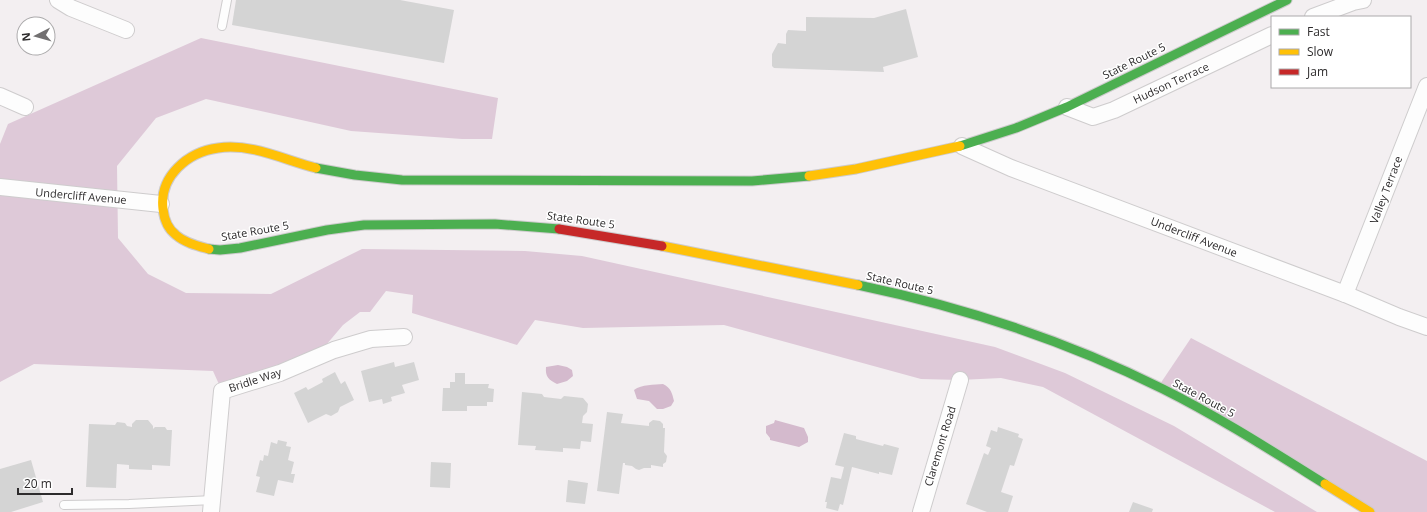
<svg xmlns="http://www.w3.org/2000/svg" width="1427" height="512" viewBox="0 0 1427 512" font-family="'Open Sans',sans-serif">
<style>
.forest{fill:#dec9d8}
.water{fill:#d4bacd}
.building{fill:#d4d4d4}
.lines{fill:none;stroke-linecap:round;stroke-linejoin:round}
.lane-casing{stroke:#cecccd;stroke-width:10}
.street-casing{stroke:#cecccd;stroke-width:18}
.fast-casing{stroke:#cdcbcc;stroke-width:11}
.slow-casing{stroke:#cdcbcc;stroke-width:11}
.jam-casing{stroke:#cdcbcc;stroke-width:11}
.lane{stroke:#fdfdfd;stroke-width:8}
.street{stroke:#fdfdfd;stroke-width:16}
.fast{stroke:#4caf50;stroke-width:9}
.slow{stroke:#ffc107;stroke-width:9}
.jam{stroke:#c62828;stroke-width:9}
.labels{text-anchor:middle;stroke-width:3;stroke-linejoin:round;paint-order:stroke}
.street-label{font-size:11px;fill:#2d2b2c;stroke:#fff}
</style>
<rect width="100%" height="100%" fill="#f3eff1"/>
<!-- forest -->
<g class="forest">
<polygon points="201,38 498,98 492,139 462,139 351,131 206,99 156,118 117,166 118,238 148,274 186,293 271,294 362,249 525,251 582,256 995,347 1065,373 1174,426 1317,512 1275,512 1043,387 1001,378 960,380 921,379 724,325 583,328 535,320 517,345 412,313 413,295 386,291 370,312 360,312 343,325 315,358 222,391 213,371 34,364 0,382 0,144 8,124"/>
<polygon points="1191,338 1427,461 1427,512 1370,512 1158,387"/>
</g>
<!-- water -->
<g class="water">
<path d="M558,365l9,2 5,3 1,6 -6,5 -10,3c-8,-4 -12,-7 -11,-17z"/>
<path d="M663,384c8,4 9,9 11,17l-3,5 -8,3h-6l-8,-8 -12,-2 -3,-9c8,-6 20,-5 29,-6z"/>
<polygon points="775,420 804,428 808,437 808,442 799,447 770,440 770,438 766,433 766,426 774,423"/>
</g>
<!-- building -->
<g class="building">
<polygon points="236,0 400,0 454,10 444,63 232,25"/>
<polygon points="906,9 918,57 883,67 884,72 774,68 772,66 772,54 778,43 786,44 786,34 788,30 806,31 806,17 874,18"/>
<polygon points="394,362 395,367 414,362 419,380 402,385 405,393 391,397 392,401 383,404 382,399 369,402 361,371"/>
<polygon points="335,372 341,384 345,381 354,400 340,407 338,412 331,416 326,414 308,423 294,393 306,387 308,390 323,382 322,379"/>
<polygon points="455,373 465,373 465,384 489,384 488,388 494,389 493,402 487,402 487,406 467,406 467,411 442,411 443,388 450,388 450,382 455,382"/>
<polygon points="522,392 542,394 544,397 561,399 564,396 583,398 588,404 587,412 583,416 582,423 593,424 591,442 581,441 580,449 563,448 563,452 535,450 536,446 518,445"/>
<polygon points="607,412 623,414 621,423 649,426 649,423 653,420 660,421 663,424 663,428 665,428 664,452 667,456 666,462 663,464 663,467 651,465 651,468 644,468 639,470 636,469 632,466 625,465 625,463 623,463 619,494 597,491"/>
<polygon points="136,420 148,420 153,426 153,429 155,427 165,427 167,430 172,430 170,466 152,465 152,470 129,469 129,465 117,464 116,488 86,487 89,424 115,425 117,422 125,423 127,426 132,427 132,424"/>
<polygon points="998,427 1019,434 1018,437 1023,439 1014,466 1010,465 1001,492 1013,496 1008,512 987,512 966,504 984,453 988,455 991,448 986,446 991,430 997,432"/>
<polygon points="844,433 856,436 856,439 883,446 884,444 899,448 892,475 879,472 879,474 852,467 843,505 840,504 838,511 826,508 827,502 825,502 831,477 841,479 844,467 835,465"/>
<polygon points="278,440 287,442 286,446 291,447 288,460 294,462 291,474 295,474 293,483 278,480 274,496 256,492 260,477 256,476 260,460 263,461 264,455 268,456 271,442 277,444"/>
<polygon points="31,460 43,502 11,512 0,512 0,469"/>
<polygon points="431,462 451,463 450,488 430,487"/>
<polygon points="568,480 588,483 585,504 566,502"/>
<polygon points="1133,502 1153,509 1152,512 1129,512"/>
</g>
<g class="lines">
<!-- lane casing -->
<g class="lane-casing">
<g id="lane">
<polyline points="222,26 227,0"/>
<polyline points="64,505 129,504 213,500"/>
</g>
</g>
<!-- street casing -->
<g class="street-casing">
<g id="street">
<polyline points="58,0 71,8 126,30"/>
<polyline points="1313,17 1353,2 1363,0"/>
<polyline points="0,96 25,107"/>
<polyline points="1067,107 1093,117 1114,110 1272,35"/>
<polyline points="962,146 1011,168 1345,294 1399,317 1427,327"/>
<polyline points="0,187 161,204"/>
<polyline points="1345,294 1427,86"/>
<polyline points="211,512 222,391 280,373 334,350 371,339 404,337"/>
<polyline points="921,512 960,380"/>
</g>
</g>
<!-- fast casing -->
<g class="fast-casing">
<g id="fast">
<polyline points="960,146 1016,128 1067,107 1287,0"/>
<polyline points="316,168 355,175 402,180 752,181 809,176"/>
<polyline points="209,249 220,250 240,248 327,230 364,225 495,224 559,229"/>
<path d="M858,285c105,22 209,56 305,104 56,28 109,62 162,95"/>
</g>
</g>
<!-- slow casing -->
<g class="slow-casing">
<g id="slow">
<polyline points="809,176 856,169 960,146"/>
<polyline points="662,246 858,285"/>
<path d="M209,249c-11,-3 -24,-6 -33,-14 -8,-6 -12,-17 -13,-26 -4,-33 25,-57 55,-61 34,-5 66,12 98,20"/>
<polyline points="1325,484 1370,512"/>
</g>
</g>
<!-- jam casing -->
<g class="jam-casing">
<polyline id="jam" points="559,229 662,246"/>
</g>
<!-- lane -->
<use href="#lane" class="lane"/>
<!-- street -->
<use href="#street" class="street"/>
<!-- fast -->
<use href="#fast" class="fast"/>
<!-- slow -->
<use href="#slow" class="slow"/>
<!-- jam -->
<use href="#jam" class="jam"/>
</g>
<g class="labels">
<!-- street labels -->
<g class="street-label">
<text transform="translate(1134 61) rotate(-26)" y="4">State Route 5</text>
<text transform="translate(1171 83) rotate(-25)" y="4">Hudson Terrace</text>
<text transform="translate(1386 190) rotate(-69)" y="4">Valley Terrace</text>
<text transform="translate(81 196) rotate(5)" y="4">Undercliff Avenue</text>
<text transform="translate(581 220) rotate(8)" y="4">State Route 5</text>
<text transform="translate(255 231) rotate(-10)" y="4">State Route 5</text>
<text transform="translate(1194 237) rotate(21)" y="4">Undercliff Avenue</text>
<text transform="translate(900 283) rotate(13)" y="4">State Route 5</text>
<text transform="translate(255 380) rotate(-18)" y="4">Bridle Way</text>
<text transform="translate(1204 398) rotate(28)" y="4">State Route 5</text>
<text transform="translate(940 446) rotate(-73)" y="4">Claremont Road</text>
</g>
</g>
<!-- legend -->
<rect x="1271" y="16" width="140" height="72" fill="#ffffff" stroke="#abaaab"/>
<rect x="1279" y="29" width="20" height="6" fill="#4caf50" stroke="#abaaab"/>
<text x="1307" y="36" font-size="12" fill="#2d2b2c">Fast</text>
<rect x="1279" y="49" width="20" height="6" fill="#ffc107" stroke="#abaaab"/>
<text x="1307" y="56" font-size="12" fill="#2d2b2c">Slow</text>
<rect x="1279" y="69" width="20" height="6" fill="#c62828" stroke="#abaaab"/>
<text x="1307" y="76" font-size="12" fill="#2d2b2c">Jam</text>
<!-- north arrow -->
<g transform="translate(36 36) rotate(264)"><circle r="19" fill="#ffffff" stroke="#abaaab"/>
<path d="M0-3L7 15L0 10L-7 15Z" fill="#727071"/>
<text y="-6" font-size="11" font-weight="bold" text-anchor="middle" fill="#2d2b2c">N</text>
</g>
<!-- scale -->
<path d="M18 488v6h54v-6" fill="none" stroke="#2d2b2c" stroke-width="2"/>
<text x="24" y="488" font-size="12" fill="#2d2b2c" stroke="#ffffff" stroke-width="3" paint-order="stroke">20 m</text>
</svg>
